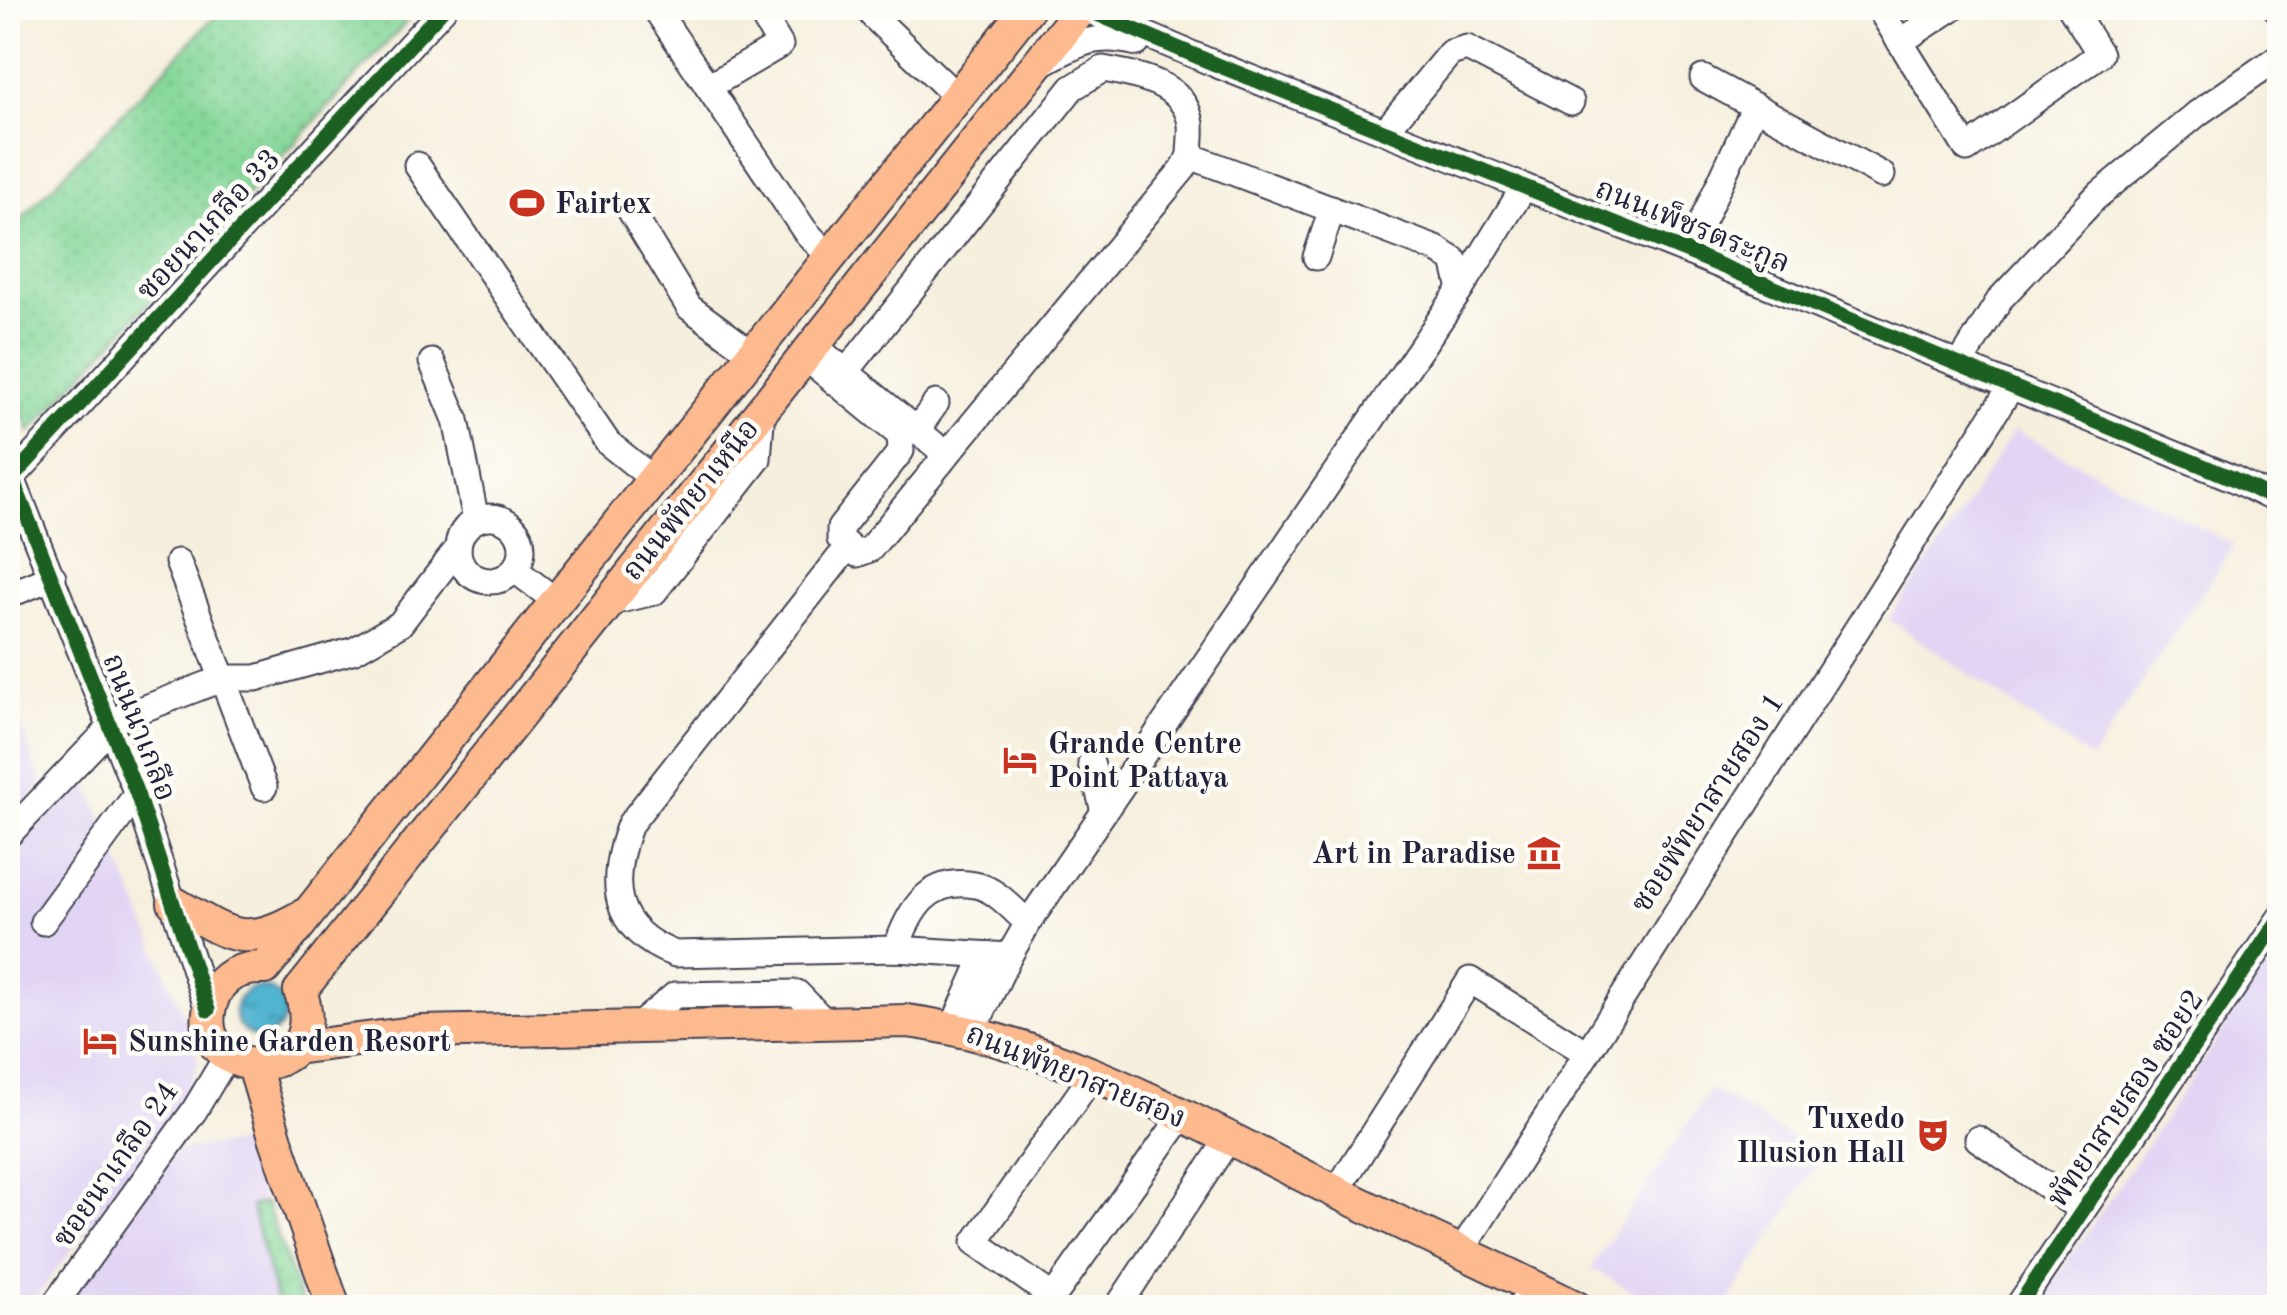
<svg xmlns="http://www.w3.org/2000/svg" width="2287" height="1315" viewBox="0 0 2287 1315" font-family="'Old Standard TT','Noto Serif Thai',serif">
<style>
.built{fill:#e1d4f4}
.grass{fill:url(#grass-dots);stroke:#537c6a;stroke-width:2.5}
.water{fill:url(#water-ripples);stroke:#3a6b86;stroke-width:2.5}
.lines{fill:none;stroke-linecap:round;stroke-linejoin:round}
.minor-casing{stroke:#424153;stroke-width:29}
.major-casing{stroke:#424153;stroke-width:36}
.minor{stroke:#fff;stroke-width:25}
.major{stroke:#fcba8e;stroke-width:32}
.cycleway-casing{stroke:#fdfcf7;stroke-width:21}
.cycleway{stroke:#1b5e20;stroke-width:15}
.labels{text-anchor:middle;stroke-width:9;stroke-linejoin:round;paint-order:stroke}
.poi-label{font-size:30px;font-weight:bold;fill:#22223b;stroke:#fdfcf7;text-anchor:start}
.street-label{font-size:30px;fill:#22223b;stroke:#fdfcf7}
</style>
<defs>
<pattern id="grass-dots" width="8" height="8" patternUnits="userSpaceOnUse" patternTransform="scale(2.5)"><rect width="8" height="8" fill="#84d799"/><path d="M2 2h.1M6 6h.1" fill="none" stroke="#72b885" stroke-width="1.8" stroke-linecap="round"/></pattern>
<pattern id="water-ripples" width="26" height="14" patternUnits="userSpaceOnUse" patternTransform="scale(2.5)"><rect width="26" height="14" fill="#51b4d0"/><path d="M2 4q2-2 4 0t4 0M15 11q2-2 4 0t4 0" fill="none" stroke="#4392aa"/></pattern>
</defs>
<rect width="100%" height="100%" fill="#fdfcf7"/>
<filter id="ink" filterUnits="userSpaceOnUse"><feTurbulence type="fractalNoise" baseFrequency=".01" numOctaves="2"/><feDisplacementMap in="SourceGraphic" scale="20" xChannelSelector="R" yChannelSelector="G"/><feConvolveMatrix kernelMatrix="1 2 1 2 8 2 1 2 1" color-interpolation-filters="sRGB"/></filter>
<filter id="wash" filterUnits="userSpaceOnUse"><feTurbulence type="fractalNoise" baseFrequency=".0048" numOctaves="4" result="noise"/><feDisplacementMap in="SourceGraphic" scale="40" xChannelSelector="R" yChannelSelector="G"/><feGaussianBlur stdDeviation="2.25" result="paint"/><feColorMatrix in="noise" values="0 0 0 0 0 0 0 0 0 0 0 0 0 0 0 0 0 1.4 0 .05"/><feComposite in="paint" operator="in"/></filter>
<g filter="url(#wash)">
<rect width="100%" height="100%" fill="#f6efdd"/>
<!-- built -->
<g class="built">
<polygon points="2014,430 2234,545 2091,759 1889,619 1953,527"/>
<polygon points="8,690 42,785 8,820"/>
<polygon points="85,778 185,1019 199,1063 183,1097 29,1307 8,1307 8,859"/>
<polygon points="2279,948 2279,1307 2036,1307 2093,1224"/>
<polygon points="1711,1089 1822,1157 1725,1307 1660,1307 1591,1268"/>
<polygon points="241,1143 303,1307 63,1308 178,1150"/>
</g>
<!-- grass -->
<g class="grass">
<polygon points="223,8 419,8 30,432 8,377 8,233"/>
<polygon points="266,1203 303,1307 278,1307 251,1206"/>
</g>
<!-- water -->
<circle class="water" cx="260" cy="1012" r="25"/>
</g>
<g filter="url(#ink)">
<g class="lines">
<!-- minor casing -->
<g class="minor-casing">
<g id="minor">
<polyline points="655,8 805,231 830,257"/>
<polyline points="1083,8 1215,64 1688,252 2232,478 2280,502"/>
<polyline points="1879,8 1967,149 2100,54 2071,8"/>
<polyline points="2276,8 2280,12"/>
<polyline points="873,16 957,97"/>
<polyline points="1900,42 1952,8"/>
<path d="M1044,62c37,-20 52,-29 93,-19"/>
<polyline points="1703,78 1882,175"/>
<polyline points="708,87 780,45 758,8"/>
<polyline points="1386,130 1450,53 1467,48 1571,102"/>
<polyline points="417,165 608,443 653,479"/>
<polyline points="630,210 689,307 753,354"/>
<polyline points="1688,252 1755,106"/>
<polyline points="1316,257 1332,209"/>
<polyline points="1461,289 1524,187"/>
<polyline points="804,356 900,435 901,451 840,528 840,539 857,554 870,549 941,462 941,450 813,345"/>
<polyline points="432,362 456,420 476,520"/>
<polyline points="1960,364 2000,299 2095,198 2198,113 2280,56"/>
<path d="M846,372l226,-284 31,-19c34,6 82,14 88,55 1,10 -1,22 -1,32"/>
<polyline points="917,430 936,403"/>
<polyline points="8,468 137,794 208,1010"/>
<polyline points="12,478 444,8"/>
<circle cx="490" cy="549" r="32"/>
<path d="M847,548l-217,276c-22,58 -19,106 45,130l221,-5 113,7 19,-33 433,-634 -7,-29 -18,-11 -246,-93 -7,13 -242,293"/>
<polyline points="178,562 264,787"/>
<polyline points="514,569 556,601"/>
<polyline points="8,595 53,577"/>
<polyline points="608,603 654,592 758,459 762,409"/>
<polyline points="109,722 224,678 256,678 355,650 400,624 458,548"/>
<polyline points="1091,763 1104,811"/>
<polyline points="8,835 111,727"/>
<polyline points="43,922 137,794"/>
<path d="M896,949c13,-38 32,-73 79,-64 20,3 38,25 53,38"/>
<polyline points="637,1027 675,995 797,993 826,1023"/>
<polyline points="953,1027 984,957"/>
<polyline points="972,1033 1009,956"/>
<polyline points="1092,1076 975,1242 1053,1297 1182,1116"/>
<polyline points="1978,1139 2082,1210"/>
<polyline points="1336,1192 1470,980 1585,1052"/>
<polyline points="1460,1253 2011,387"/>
<polyline points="52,1308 194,1111 227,1056"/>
<polyline points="1117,1308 1229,1138"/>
<polyline points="1518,1308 1534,1286"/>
<polyline points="2017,1308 2280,918"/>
</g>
</g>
<!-- major casing -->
<g class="major-casing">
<g id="major">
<path d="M1028,8l-763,960c-21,-1 -42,6 -51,27 -37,90 123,95 86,-4l782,-983"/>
<path d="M174,903c55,32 69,47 128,13"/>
<path d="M295,1048l125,-16 487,-11c141,18 283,98 409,161 87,43 175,83 261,126"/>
<polyline points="254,1066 276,1140 334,1308"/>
</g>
</g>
<!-- minor -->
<use href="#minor" class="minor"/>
<!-- major -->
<use href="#major" class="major"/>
<!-- cycleway casing -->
<g class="cycleway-casing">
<g id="cycleway">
<polyline points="1083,8 1215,64 1688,252 2232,478 2280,502"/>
<polyline points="8,468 137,794 208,1010"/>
<polyline points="12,478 444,8"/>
<polyline points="2017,1308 2280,918"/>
</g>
</g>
<!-- cycleway -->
<use href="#cycleway" class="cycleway"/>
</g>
</g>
<!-- icons -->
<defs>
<g id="stadium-bare" transform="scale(2.7)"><path d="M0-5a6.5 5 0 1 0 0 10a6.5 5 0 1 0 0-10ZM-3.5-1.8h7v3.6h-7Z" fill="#c8321e" stroke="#fdfcf7" stroke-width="2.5" paint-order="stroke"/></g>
<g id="hotel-bare" transform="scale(2.7)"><path d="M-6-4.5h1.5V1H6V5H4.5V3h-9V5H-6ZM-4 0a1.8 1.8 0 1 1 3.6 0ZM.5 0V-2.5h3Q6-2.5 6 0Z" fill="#c8321e" stroke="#fdfcf7" stroke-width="2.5" paint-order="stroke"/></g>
<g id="museum-bare" transform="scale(2.7)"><path d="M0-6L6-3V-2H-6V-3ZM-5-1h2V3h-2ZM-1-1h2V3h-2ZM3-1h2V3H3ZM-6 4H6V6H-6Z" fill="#c8321e" stroke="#fdfcf7" stroke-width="2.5" paint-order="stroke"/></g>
<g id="theatre-bare" transform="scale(2.7)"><path d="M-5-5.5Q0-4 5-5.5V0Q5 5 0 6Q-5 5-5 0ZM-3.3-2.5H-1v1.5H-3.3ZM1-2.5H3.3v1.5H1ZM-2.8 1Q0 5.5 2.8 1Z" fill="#c8321e" stroke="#fdfcf7" stroke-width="2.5" paint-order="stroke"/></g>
</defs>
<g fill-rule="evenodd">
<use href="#stadium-bare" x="527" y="203"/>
<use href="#hotel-bare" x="1020" y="760"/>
<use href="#museum-bare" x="1544" y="853"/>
<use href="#hotel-bare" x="100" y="1041"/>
<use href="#theatre-bare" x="1933" y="1135"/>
</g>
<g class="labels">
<!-- poi labels -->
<g class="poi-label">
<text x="555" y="213">Fairtex</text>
<text x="1048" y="753">Grande Centre<tspan x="1048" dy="34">Point Pattaya</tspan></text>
<text x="1516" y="863" text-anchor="end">Art in Paradise</text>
<text x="128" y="1051">Sunshine Garden Resort</text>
<text x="1905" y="1128" text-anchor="end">Tuxedo<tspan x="1905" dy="34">Illusion Hall</tspan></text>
</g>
<!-- street labels -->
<g class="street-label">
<text transform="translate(208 224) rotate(-47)" y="10">ซอยนาเกลือ 33</text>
<text transform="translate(1693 225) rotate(22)" y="10">ถนนเพ็ชรตระกูล</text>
<text transform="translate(690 499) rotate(-51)" y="10">ถนนพัทยาเหนือ</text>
<text transform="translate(140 727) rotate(69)" y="10">ถนนนาเกลือ</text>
<text transform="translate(1707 802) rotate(-57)" y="10">ซอยพัทยาสายสอง 1</text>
<text transform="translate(1076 1075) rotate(22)" y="10">ถนนพัทยาสายสอง</text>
<text transform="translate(2125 1098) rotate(-56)" y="10">พัทยาสายสอง ซอย2</text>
<text transform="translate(115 1164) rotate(-55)" y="10">ซอยนาเกลือ 24</text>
</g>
</g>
<!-- margin -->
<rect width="2287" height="1315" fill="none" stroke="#fdfcf7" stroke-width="40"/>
</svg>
